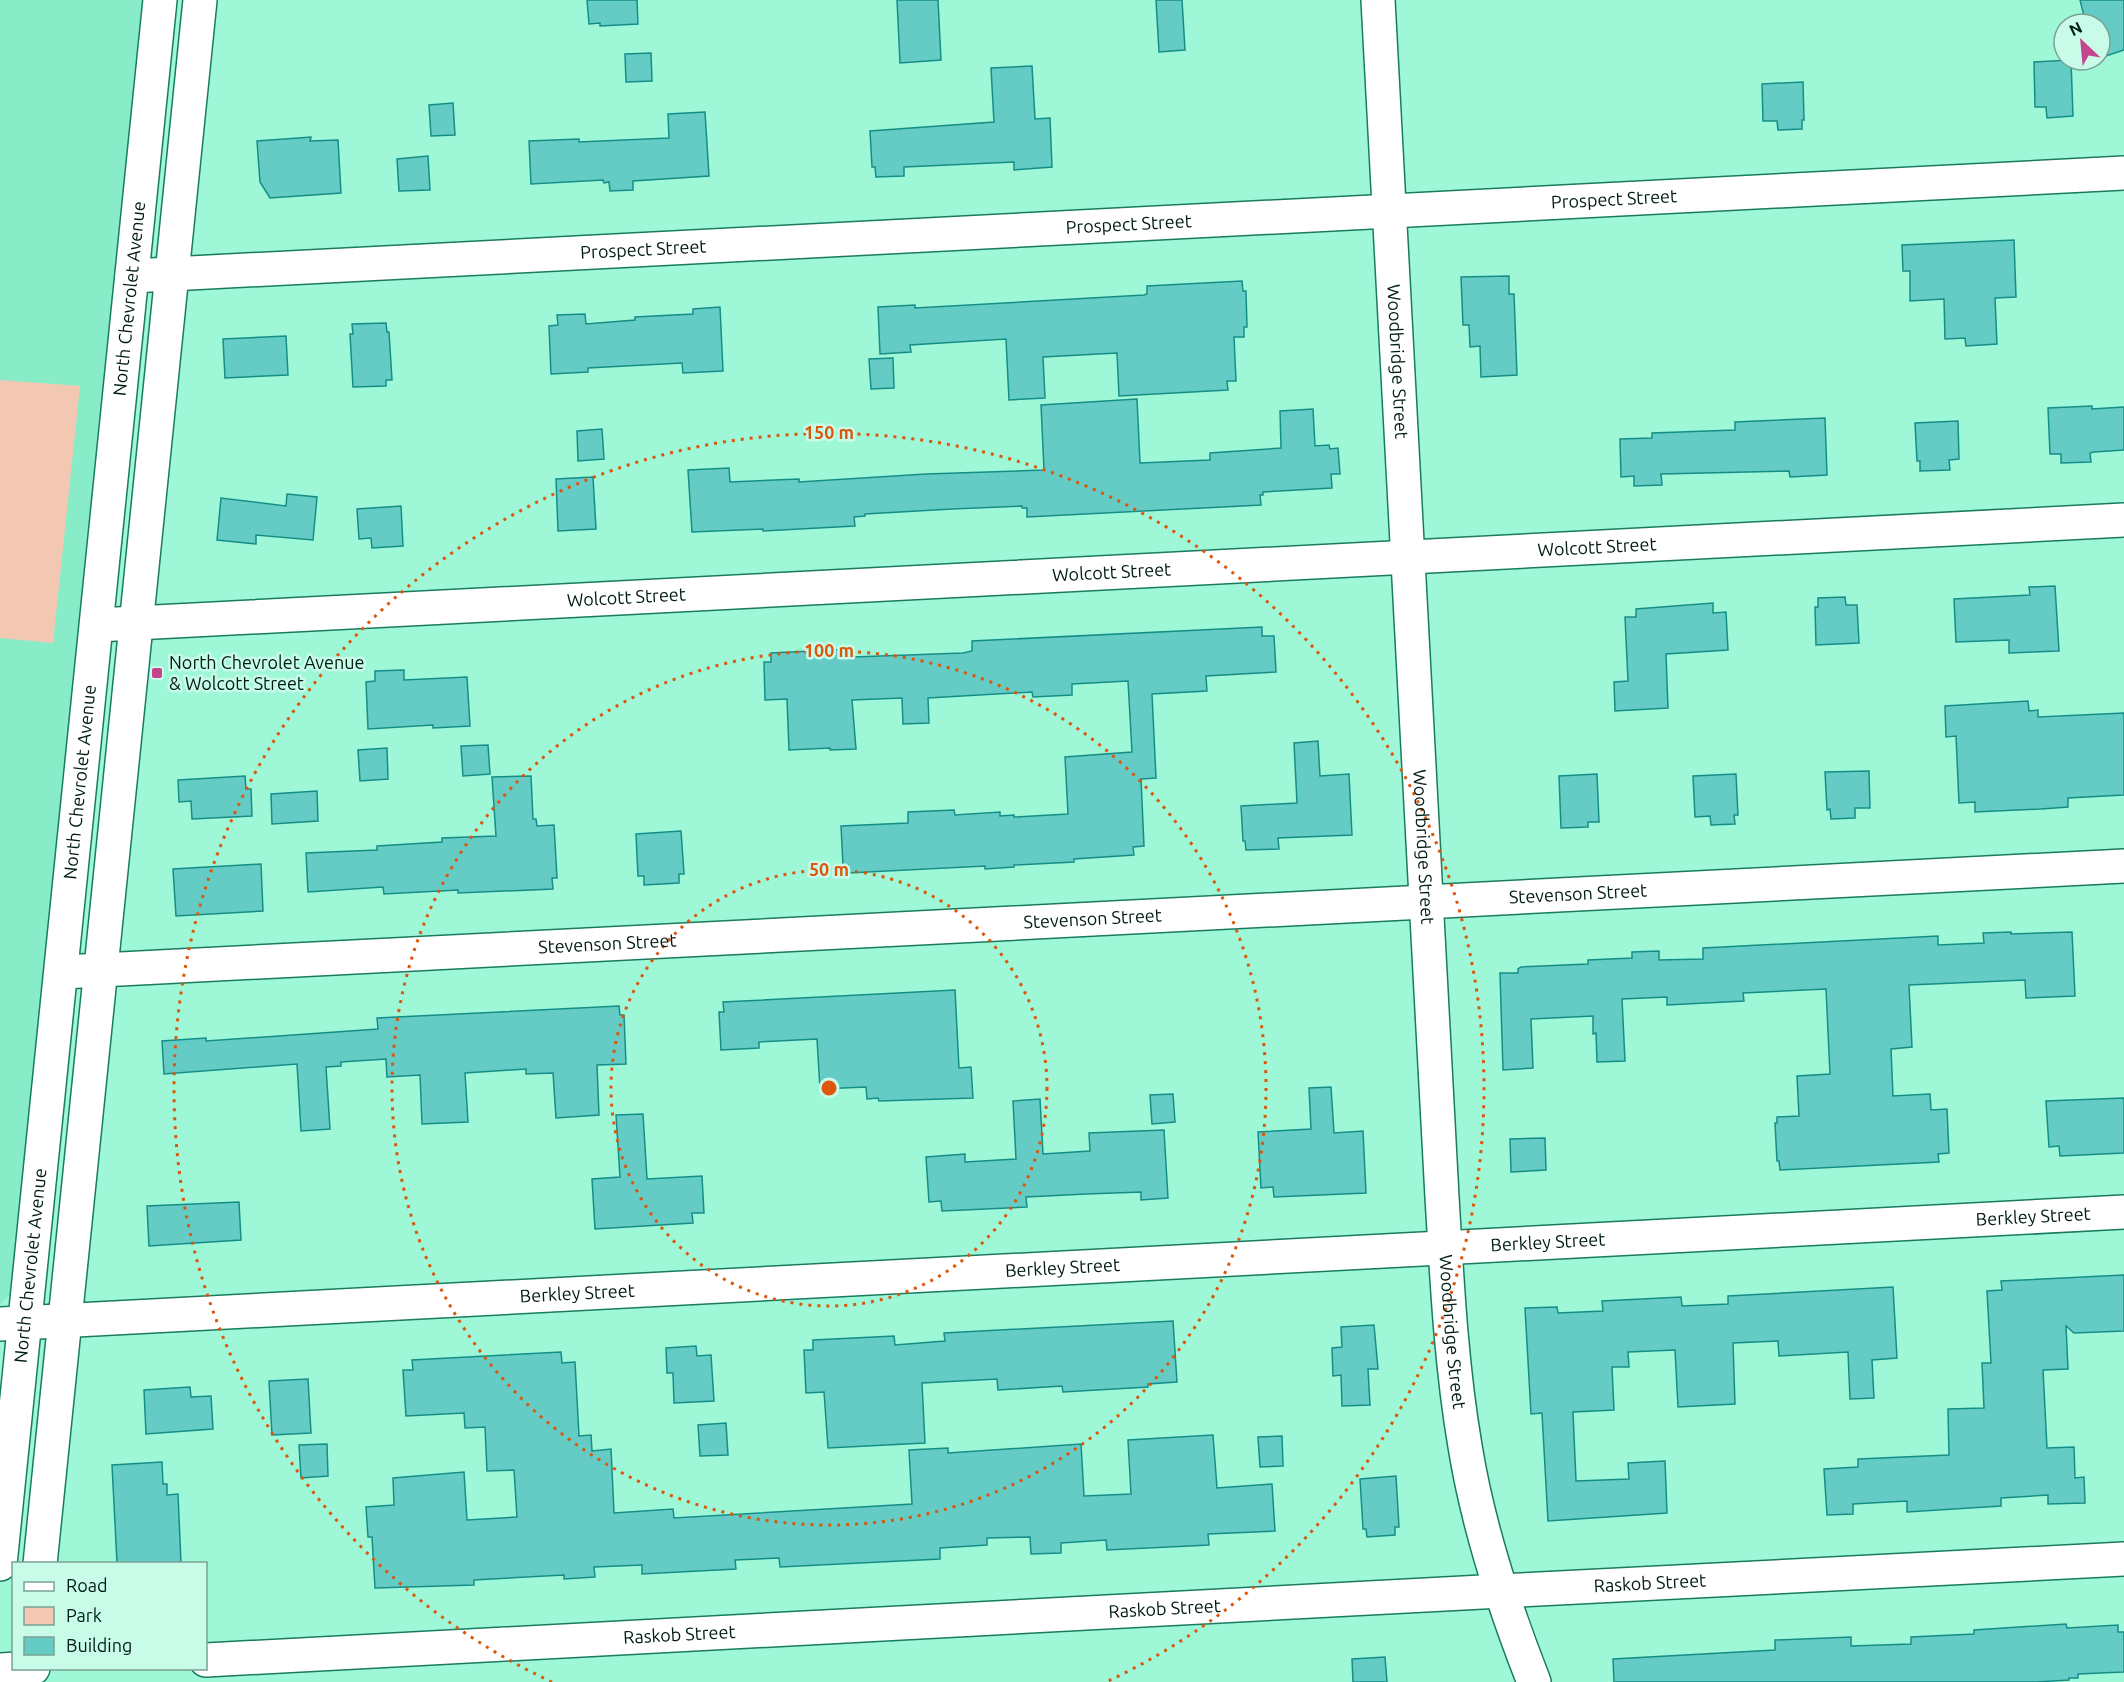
<svg xmlns="http://www.w3.org/2000/svg" width="2124" height="1682" viewBox="0 0 2124 1682" font-family="Ubuntu,sans-serif">
<style>
.built{fill:#88ecc9}
.green{fill:#f2c8b3}
.building{fill:#64ccc5;stroke:#168e88;stroke-width:1.5}
.lines{fill:none;stroke-linecap:round;stroke-linejoin:round}
.minor-casing{stroke:#197c61;stroke-width:36}
.minor{stroke:#fff;stroke-width:33}
.ring{fill:none;stroke:#dc560c;stroke-width:3;stroke-dasharray:3 6}
.poi-dot{fill:#c6448d;stroke:#c9fce8;stroke-width:2}
.labels{text-anchor:middle;stroke-width:5;stroke-linejoin:round;paint-order:stroke}
.street-label{font-size:18px;fill:#011c13;stroke:#c9fce8}
.poi-label{font-size:18px;fill:#011c13;stroke:#c9fce8;text-anchor:start}
.centre{fill:#dc560c;stroke:#c9fce8;stroke-width:3}
.ring-label{font-size:18px;text-anchor:middle;font-weight:bold;fill:#dc560c;stroke:#c9fce8;stroke-width:5;stroke-linejoin:round;paint-order:stroke}
</style>
<rect width="100%" height="100%" fill="#9ef7d7"/>
<!-- built -->
<polygon class="built" points="0,0 142,0 13,1289 10,1295 0,1304"/>
<!-- green -->
<polygon class="green" points="0,380 80,386 53,643 0,638"/>
<!-- building -->
<g class="building">
<polygon points="587,0 637,0 638,24 600,26 600,23 589,24"/>
<polygon points="897,0 938,0 941,60 900,63"/>
<polygon points="1156,0 1182,0 1185,50 1159,52"/>
<polygon points="2080,0 2124,0 2124,50 2100,58 2100,24 2086,24"/>
<polygon points="651,53 652,81 626,82 625,54"/>
<polygon points="2071,60 2073,116 2047,118 2046,107 2035,107 2034,62"/>
<polygon points="1032,66 1035,119 1050,118 1052,167 1014,170 1014,162 904,167 904,176 876,177 875,167 872,167 870,131 994,122 991,68"/>
<polygon points="1803,82 1804,120 1802,120 1802,129 1778,130 1777,121 1763,121 1762,84"/>
<polygon points="453,103 455,135 431,136 429,105"/>
<polygon points="705,112 709,176 633,181 633,190 610,191 609,182 604,183 603,180 531,184 529,141 579,139 579,142 669,138 668,114"/>
<polygon points="311,137 310,141 338,140 341,193 270,198 260,182 257,141"/>
<polygon points="428,156 430,190 399,191 397,159"/>
<polygon points="2014,240 2016,297 1995,298 1997,344 1966,346 1965,338 1945,339 1944,299 1910,301 1910,271 1903,271 1902,245"/>
<polygon points="1509,276 1509,294 1514,294 1517,375 1481,377 1480,346 1470,347 1469,325 1463,325 1461,277"/>
<polygon points="1242,281 1243,291 1246,291 1247,327 1244,327 1244,337 1234,337 1236,381 1227,381 1228,390 1119,396 1117,353 1043,357 1045,398 1009,400 1006,339 910,345 911,352 880,354 878,307 915,305 915,308 1144,295 1147,294 1147,286"/>
<polygon points="720,307 723,371 683,373 682,363 588,368 588,372 551,374 549,326 558,325 557,315 585,314 586,324 635,320 635,317 693,314 693,309"/>
<polygon points="386,323 387,332 389,332 392,380 386,380 386,386 353,387 350,334 353,334 352,324"/>
<polygon points="286,336 288,375 225,378 223,339"/>
<polygon points="893,358 894,388 871,389 869,359"/>
<polygon points="1137,399 1140,463 1210,460 1210,453 1281,448 1280,411 1313,409 1315,446 1329,445 1330,449 1338,448 1340,474 1331,474 1332,488 1263,492 1263,495 1260,495 1261,505 1027,517 1027,508 1022,508 1022,506 952,509 865,514 865,516 854,517 855,526 763,531 763,529 692,532 688,470 729,468 730,482 799,479 799,482 926,474 1044,470 1041,405"/>
<polygon points="2092,406 2092,409 2124,407 2124,450 2094,452 2090,453 2091,462 2061,463 2061,454 2050,454 2048,408"/>
<polygon points="1825,418 1827,475 1790,477 1789,471 1661,474 1662,485 1634,486 1634,476 1621,477 1620,439 1652,438 1652,433 1735,430 1735,422"/>
<polygon points="1958,421 1959,459 1949,460 1950,470 1920,471 1920,461 1917,461 1915,423"/>
<polygon points="602,429 604,459 578,461 577,431"/>
<polygon points="593,477 596,529 558,531 556,479"/>
<polygon points="287,494 317,497 313,540 256,535 256,544 217,540 221,498 286,506"/>
<polygon points="401,506 403,546 372,548 371,538 359,539 357,509"/>
<polygon points="2055,586 2059,651 2009,653 2009,640 1956,642 1954,599 2030,595 2029,587"/>
<polygon points="1845,597 1846,605 1857,605 1859,643 1816,645 1815,607 1818,607 1818,598"/>
<polygon points="1713,603 1713,613 1726,612 1728,650 1666,654 1668,708 1615,711 1614,682 1628,681 1625,617 1636,617 1636,609"/>
<polygon points="1262,627 1262,636 1274,636 1276,672 1206,676 1207,691 1152,694 1156,778 1141,779 1144,846 1133,847 1134,855 1074,859 1074,862 1014,865 1014,867 985,869 985,866 848,873 848,865 843,865 841,826 908,823 908,812 954,810 955,815 1000,812 1000,816 1014,815 1014,817 1068,814 1065,757 1132,752 1128,681 1072,684 1072,695 1033,697 1032,692 928,698 929,723 903,724 902,698 852,700 856,749 830,750 830,748 789,750 787,699 765,700 764,662 771,662 771,653 853,649 853,657 963,653 972,651 972,641"/>
<polygon points="404,670 404,680 467,677 470,726 433,728 433,725 368,729 366,682 375,681 375,671"/>
<polygon points="2028,701 2029,711 2038,710 2038,717 2124,713 2124,795 2068,798 2068,807 2041,809 1975,812 1975,802 1959,803 1956,736 1946,737 1945,706"/>
<polygon points="1318,741 1320,776 1349,774 1352,835 1278,838 1279,849 1246,850 1245,841 1243,841 1241,806 1297,803 1294,743"/>
<polygon points="488,745 490,774 463,776 461,746"/>
<polygon points="387,748 388,779 360,781 358,750"/>
<polygon points="1869,771 1870,808 1855,808 1855,818 1831,819 1830,809 1827,810 1825,772"/>
<polygon points="1597,774 1599,822 1588,822 1588,827 1561,828 1559,776"/>
<polygon points="1736,774 1738,815 1734,815 1735,824 1711,825 1710,816 1695,817 1693,776"/>
<polygon points="245,776 246,789 251,789 252,816 192,819 191,801 179,802 178,780"/>
<polygon points="531,776 533,819 536,819 537,826 554,825 557,878 552,878 553,889 458,893 458,890 384,894 383,887 308,892 306,853 377,850 377,846 442,842 442,838 496,836 492,777"/>
<polygon points="317,791 318,821 272,824 271,794"/>
<polygon points="681,831 684,874 679,874 679,883 644,885 644,876 638,876 636,834"/>
<polygon points="261,864 263,911 176,916 173,869"/>
<polygon points="2011,932 2011,934 2072,932 2075,996 2026,998 2025,980 1909,985 1912,1047 1891,1049 1893,1096 1930,1094 1931,1110 1947,1109 1949,1153 1938,1154 1939,1162 1780,1170 1779,1161 1777,1161 1775,1123 1777,1123 1777,1117 1799,1116 1797,1076 1830,1074 1826,989 1743,993 1744,1001 1667,1005 1667,997 1622,999 1625,1061 1597,1062 1596,1033 1593,1034 1593,1016 1531,1019 1533,1068 1503,1070 1500,973 1518,973 1518,969 1521,967 1588,964 1588,960 1632,958 1632,952 1659,951 1659,960 1703,959 1703,948 1938,936 1938,945 1984,943 1983,933"/>
<polygon points="955,990 959,1068 971,1067 973,1098 879,1101 878,1098 867,1099 866,1087 820,1089 817,1039 759,1042 759,1048 721,1050 719,1012 724,1012 723,1002"/>
<polygon points="619,1006 620,1015 624,1015 626,1064 597,1065 599,1115 556,1118 553,1073 526,1074 526,1069 465,1073 468,1122 422,1124 420,1075 387,1077 386,1059 341,1062 341,1066 326,1067 330,1129 301,1131 297,1064 164,1074 162,1041 206,1038 206,1041 378,1029 377,1018"/>
<polygon points="1331,1087 1334,1133 1363,1131 1366,1193 1274,1197 1273,1187 1261,1188 1258,1132 1311,1129 1309,1088"/>
<polygon points="1173,1094 1175,1122 1152,1124 1150,1095"/>
<polygon points="2124,1098 2124,1153 2060,1156 2059,1146 2049,1147 2046,1101"/>
<polygon points="1040,1099 1043,1154 1090,1151 1089,1133 1164,1130 1168,1198 1141,1200 1141,1192 1086,1194 1026,1197 1027,1207 942,1211 941,1201 929,1202 926,1157 965,1154 965,1162 1016,1159 1013,1101"/>
<polygon points="643,1114 647,1179 702,1176 704,1213 692,1213 693,1223 595,1229 592,1179 620,1177 616,1115"/>
<polygon points="1545,1138 1546,1170 1511,1172 1510,1139"/>
<polygon points="239,1202 241,1240 149,1246 147,1206"/>
<polygon points="2124,1275 2124,1331 2074,1333 2066,1326 2068,1369 2043,1370 2047,1448 2074,1447 2075,1478 2084,1477 2085,1503 2048,1504 2048,1495 2001,1498 2001,1506 1907,1512 1907,1501 1853,1504 1853,1514 1827,1515 1824,1469 1858,1467 1858,1459 1949,1455 1948,1409 1984,1408 1982,1363 1991,1363 1987,1291 2002,1290 2001,1281"/>
<polygon points="1893,1287 1897,1358 1872,1360 1874,1398 1850,1399 1848,1352 1779,1356 1778,1341 1733,1343 1735,1404 1678,1407 1675,1350 1628,1352 1629,1367 1612,1367 1614,1410 1573,1412 1576,1481 1629,1479 1628,1463 1665,1461 1667,1513 1548,1521 1542,1413 1531,1414 1525,1308 1557,1307 1558,1313 1603,1311 1602,1301 1681,1297 1682,1306 1728,1304 1728,1296"/>
<polygon points="1173,1321 1177,1382 1148,1384 1148,1387 1063,1392 1062,1386 998,1390 997,1379 922,1383 925,1443 828,1448 824,1392 806,1393 804,1350 813,1350 813,1340 894,1336 895,1345 945,1341 944,1333"/>
<polygon points="1374,1325 1378,1369 1368,1369 1370,1405 1342,1406 1341,1375 1333,1376 1332,1348 1342,1347 1341,1327"/>
<polygon points="696,1346 697,1356 711,1355 714,1401 674,1403 673,1373 667,1373 666,1348"/>
<polygon points="561,1352 562,1363 575,1362 579,1436 591,1435 592,1451 611,1449 614,1513 673,1509 674,1518 912,1504 909,1450 948,1448 948,1453 1081,1444 1084,1496 1131,1494 1128,1440 1213,1435 1217,1488 1272,1484 1275,1531 1208,1534 1209,1545 1107,1550 1106,1540 1061,1543 1061,1553 1031,1554 1030,1537 987,1538 987,1545 940,1548 940,1559 780,1567 779,1558 735,1560 736,1569 642,1574 642,1565 594,1567 595,1577 564,1579 564,1575 474,1580 474,1585 375,1588 372,1537 368,1537 366,1507 394,1505 393,1478 464,1472 467,1520 517,1517 514,1470 487,1471 485,1427 465,1428 464,1413 406,1416 403,1370 413,1370 412,1360"/>
<polygon points="308,1379 311,1433 272,1435 269,1381"/>
<polygon points="190,1387 191,1397 211,1396 213,1429 146,1434 144,1390"/>
<polygon points="726,1423 728,1455 700,1456 698,1425"/>
<polygon points="1282,1436 1283,1466 1260,1467 1258,1437"/>
<polygon points="327,1444 328,1476 301,1478 299,1445"/>
<polygon points="162,1462 163,1484 167,1484 167,1495 178,1494 181,1563 117,1563 112,1465"/>
<polygon points="1396,1476 1399,1527 1395,1527 1395,1535 1367,1537 1366,1529 1363,1529 1360,1479"/>
<polygon points="2066,1624 2067,1628 2118,1625 2118,1632 2124,1632 2124,1672 2078,1674 2078,1678 2069,1678 2069,1680 2036,1682 1614,1682 1613,1659 1775,1650 1775,1640 1851,1637 1851,1646 1911,1644 1911,1637 1974,1634 1974,1630"/>
<polygon points="1385,1657 1387,1682 1353,1682 1352,1659"/>
</g>
<g class="lines">
<!-- minor casing -->
<g class="minor-casing">
<g id="minor">
<path id="s1" d="M1378,0l64,1197c5,84 9,167 23,249 13,81 39,160 69,236"/>
<path id="s2" d="M132,276l1992,-103"/>
<path id="s3" d="M97,625l2027,-105"/>
<path id="s4" d="M62,972l2062,-106"/>
<path id="s5" d="M0,1324l2124,-112"/>
<path id="s6" d="M0,1564l160,-1564"/>
<polyline points="40,1564 200,0"/>
<path id="s7" d="M206,1660l1295,-69 623,-32"/>
<polyline points="0,1670 33,1668"/>
</g>
</g>
<!-- minor -->
<use href="#minor" class="minor"/>
</g>
<!-- distance rings -->
<g class="ring">
<circle cx="829" cy="1088" r="218"/>
<circle cx="829" cy="1088" r="437"/>
<path d="M552 1682A655 655 0 1 1 1106 1682"/>
</g>
<!-- markers -->
<rect class="poi-dot" x="151" y="667" width="12" height="12" rx="3"/>
<g class="labels">
<!-- street labels -->
<g class="street-label">
<text dy="6" stroke="none"><textPath href="#s2" startOffset="1484">Prospect Street</textPath></text>
<text dy="6" stroke="none"><textPath href="#s2" startOffset="998">Prospect Street</textPath></text>
<text dy="6" stroke="none"><textPath href="#s2" startOffset="512">Prospect Street</textPath></text>
<text dy="6" stroke="none"><textPath href="#s6" startOffset="1272">North Chevrolet Avenue</textPath></text>
<text dy="6" stroke="none"><textPath href="#s1" startOffset="362">Woodbridge Street</textPath></text>
<text dy="6" stroke="none"><textPath href="#s3" startOffset="1502">Wolcott Street</textPath></text>
<text dy="6" stroke="none"><textPath href="#s3" startOffset="1016">Wolcott Street</textPath></text>
<text dy="6" stroke="none"><textPath href="#s3" startOffset="530">Wolcott Street</textPath></text>
<text dy="6" stroke="none"><textPath href="#s6" startOffset="786">North Chevrolet Avenue</textPath></text>
<text dy="6" stroke="none"><textPath href="#s1" startOffset="848">Woodbridge Street</textPath></text>
<text dy="6" stroke="none"><textPath href="#s4" startOffset="1518">Stevenson Street</textPath></text>
<text dy="6" stroke="none"><textPath href="#s4" startOffset="1032">Stevenson Street</textPath></text>
<text dy="6" stroke="none"><textPath href="#s4" startOffset="546">Stevenson Street</textPath></text>
<text dy="6" stroke="none"><textPath href="#s5" startOffset="2036">Berkley Street</textPath></text>
<text dy="6" stroke="none"><textPath href="#s5" startOffset="1550">Berkley Street</textPath></text>
<text dy="6" stroke="none"><textPath href="#s6" startOffset="300">North Chevrolet Avenue</textPath></text>
<text dy="6" stroke="none"><textPath href="#s5" startOffset="1064">Berkley Street</textPath></text>
<text dy="6" stroke="none"><textPath href="#s5" startOffset="578">Berkley Street</textPath></text>
<text dy="6" stroke="none"><textPath href="#s1" startOffset="1334">Woodbridge Street</textPath></text>
<text dy="6" stroke="none"><textPath href="#s7" startOffset="1446">Raskob Street</textPath></text>
<text dy="6" stroke="none"><textPath href="#s7" startOffset="960">Raskob Street</textPath></text>
<text dy="6" stroke="none"><textPath href="#s7" startOffset="474">Raskob Street</textPath></text>
</g>
<!-- poi labels -->
<g class="poi-label">
<text x="169" y="669">North Chevrolet Avenue<tspan x="169" dy="21">&amp; Wolcott Street</tspan></text>
</g>
</g>
<circle cx="829" cy="1088" r="9" class="centre"/>
<g class="ring-label">
<text x="829" y="439">150 m</text>
<text x="829" y="657">100 m</text>
<text x="829" y="876">50 m</text>
</g>
<!-- legend -->
<rect x="12" y="1562" width="195" height="108" fill="#c9fce8" stroke="#79a293" stroke-width="1.5"/>
<rect x="24" y="1582" width="30" height="9" fill="#ffffff" stroke="#79a293" stroke-width="1.5"/>
<text x="66" y="1592" font-size="18" fill="#011c13">Road</text>
<rect x="24" y="1607" width="30" height="18" fill="#f2c8b3" stroke="#79a293" stroke-width="1.5"/>
<text x="66" y="1622" font-size="18" fill="#011c13">Park</text>
<rect x="24" y="1637" width="30" height="18" fill="#64ccc5" stroke="#79a293" stroke-width="1.5"/>
<text x="66" y="1652" font-size="18" fill="#011c13">Building</text>
<!-- north arrow -->
<g transform="translate(2082 42) rotate(334)"><circle r="28" fill="#c9fce8" stroke="#79a293" stroke-width="1.5"/>
<path d="M0-4.5L10 22L0 15L-10 22Z" fill="#c6448d"/>
<text y="-9" font-size="16" font-weight="bold" text-anchor="middle" fill="#011c13">N</text>
</g>
</svg>
